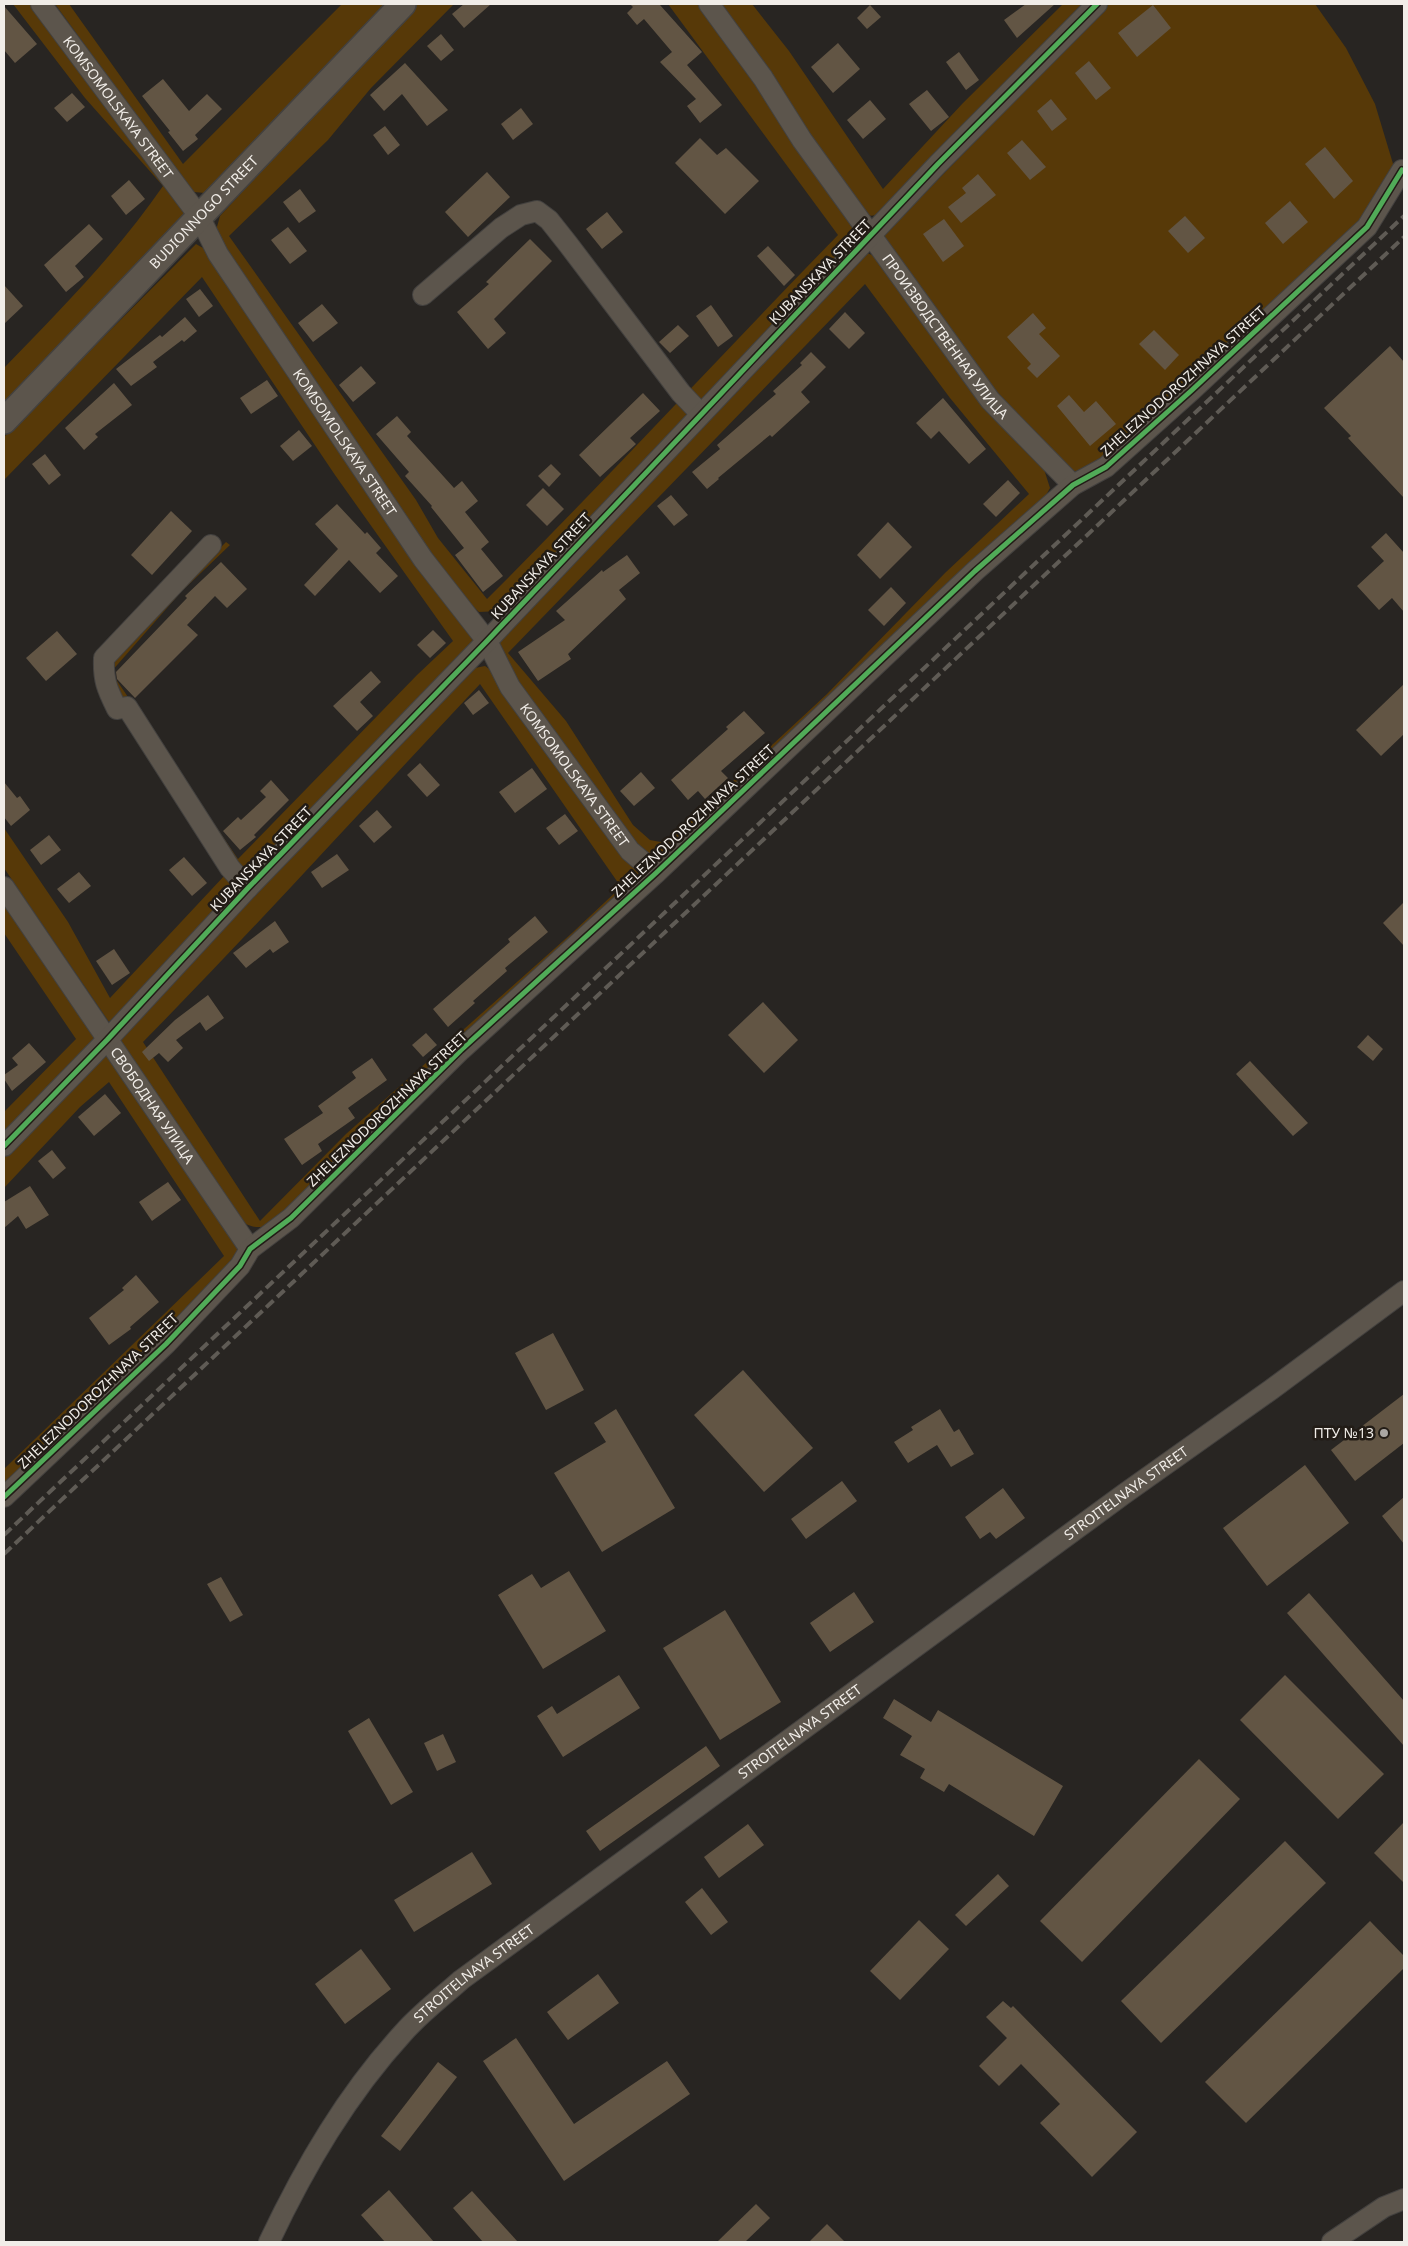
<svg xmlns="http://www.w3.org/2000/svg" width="1408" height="2246" viewBox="0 0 1408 2246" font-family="'Noto Sans',sans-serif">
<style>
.green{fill:#573908;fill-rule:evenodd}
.building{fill:#625544}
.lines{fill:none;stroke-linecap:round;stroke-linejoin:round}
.minor-casing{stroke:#43413f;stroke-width:22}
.tertiary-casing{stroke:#43413f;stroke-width:28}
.minor{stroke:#5c554c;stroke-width:20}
.tertiary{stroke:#5c554c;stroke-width:25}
.rail{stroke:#5f5b55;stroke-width:4;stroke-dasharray:10 5;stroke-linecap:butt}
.cycleway-casing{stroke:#221c16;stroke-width:8}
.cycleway{stroke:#51ab58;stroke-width:5}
.poi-dot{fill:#aba7a3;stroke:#221c16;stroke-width:2}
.labels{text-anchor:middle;stroke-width:5;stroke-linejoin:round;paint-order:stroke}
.street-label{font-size:14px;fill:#f1ede8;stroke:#221c16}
.poi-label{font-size:14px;fill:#f1ede8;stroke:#221c16;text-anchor:end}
</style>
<rect width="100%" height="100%" fill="#282522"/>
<!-- green -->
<g class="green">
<path d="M13,4h20l156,206 -185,196v-38c56,-58 113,-115 159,-182l-78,-88z"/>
<polygon points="55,4 69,4 183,164 342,4 386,4 205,193 194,192 181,177"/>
<path d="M416,4h38l-83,84 -43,52 -99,96 187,264 22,38 49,61c119,-119 233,-243 351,-364l-170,-231h30l160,227 -2,10 -195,206 -161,164 -21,1 -27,-25 -237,-353 5,-18z"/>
<polygon points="720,4 752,4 789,51 883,189 963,103 1063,4 1086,4 882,215 865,216"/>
<polygon points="1109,4 1315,4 1346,48 1375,104 1394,167 1369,212 1104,463 1077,475 997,396 880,239"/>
<polygon points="196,244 203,248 243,303 431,584 444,595 475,638 472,647 247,879 179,786 112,684 108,671 114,656 226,542 230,545 181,592 111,672 238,859 417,675 453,641 335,475 202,277 4,480 4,437"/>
<path d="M867,253l10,4 166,209 7,22 -9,16 -381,353 -13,-4 -20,-20 -132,-183 7,-17zM865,284l85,114 79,96 -84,79 -118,121 -161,149 -16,-3 -17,-15 -67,-104 -58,-68z"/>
<path d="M485,666l14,10 143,197 -361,347c-18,8 -26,11 -43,-1l-122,-178 157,-167 202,-206zM480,684l141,203 -49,46 -226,201 -86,87 -117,-179c115,-117 225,-239 337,-358z"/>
<polygon points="4,828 68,922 110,998 225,875 231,883 232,893 221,909 109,1022 4,868"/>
<polygon points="4,900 97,1036 4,1135 4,1112 76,1039 4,933"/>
<polygon points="109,1049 241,1247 233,1267 4,1487 4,1469 224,1256 109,1082 80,1107 4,1188 4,1157"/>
</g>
<!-- building -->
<g class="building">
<polygon points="464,4 491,4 464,28 452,14"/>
<polygon points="630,4 662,4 660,5 702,52 687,65 722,105 700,123 687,106 696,99 660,62 672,52 644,19 637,25 627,13 633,7"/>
<polygon points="1026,4 1055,4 1017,38 1004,20"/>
<polygon points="870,5 881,17 867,29 857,18"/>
<polygon points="1153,5 1171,28 1137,57 1118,33"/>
<polygon points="4,6 37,44 15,63 4,50"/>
<polygon points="441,34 454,50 441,61 427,46"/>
<polygon points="838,43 860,69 833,93 811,67"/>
<polygon points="959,52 979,80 966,90 946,62"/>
<polygon points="1089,61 1111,88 1096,100 1075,73"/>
<polygon points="405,63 448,110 427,126 402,94 384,111 370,95"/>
<polygon points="163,79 189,111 207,94 222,109 195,135 198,139 183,151 168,132 170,131 142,96"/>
<polygon points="927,90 949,117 931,131 909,104"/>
<polygon points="72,93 85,107 67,122 54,108"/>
<polygon points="1051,99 1067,119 1052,131 1037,111"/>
<polygon points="870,100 886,119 863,139 847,120"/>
<polygon points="521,108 533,124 513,140 501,124"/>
<polygon points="385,126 400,145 388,155 373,135"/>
<polygon points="700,138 717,155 726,148 759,181 725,214 675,163"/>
<polygon points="1022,140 1046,167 1030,180 1007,153"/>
<polygon points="1325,147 1353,181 1334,199 1305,164"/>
<polygon points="487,172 510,197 468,237 445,212"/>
<polygon points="978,174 996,195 961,223 948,207 966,193 962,188"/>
<polygon points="129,180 145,199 126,215 111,196"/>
<polygon points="300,189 316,211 299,223 283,202"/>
<polygon points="1290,201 1308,222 1283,244 1265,223"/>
<polygon points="607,212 623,232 602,249 586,229"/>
<polygon points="1185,216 1205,238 1188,253 1168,231"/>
<polygon points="944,219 964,246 943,262 923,234"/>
<polygon points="89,224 103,239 75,266 84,277 66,292 44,265"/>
<polygon points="288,227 307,251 290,264 271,240"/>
<polygon points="530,239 552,261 494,319 506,333 488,349 457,312 489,284 486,282"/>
<polygon points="768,246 795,275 784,286 757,256"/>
<polygon points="4,285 23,306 4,324"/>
<polygon points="200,289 213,306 199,317 186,299"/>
<polygon points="322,304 338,323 313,342 298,323"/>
<polygon points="711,305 733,336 718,347 696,316"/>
<polygon points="845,312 865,333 849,349 829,329"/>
<polygon points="1033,313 1046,328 1039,334 1060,356 1037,378 1027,368 1031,364 1007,337"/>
<polygon points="185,317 197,331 184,342 182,340 153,362 157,367 131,386 116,369 160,335 162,337"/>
<polygon points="678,325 689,336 670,353 659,342"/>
<polygon points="1154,330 1179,355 1165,370 1139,344"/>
<polygon points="1390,346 1404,362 1404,498 1348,438 1351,436 1324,408"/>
<polygon points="811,352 826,367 801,392 810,402 772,437 770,435 718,478 719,479 707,489 692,472 720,449 717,445 776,394 773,391 802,365 800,363"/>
<polygon points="361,366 376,383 353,402 339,385"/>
<polygon points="267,380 278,396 251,414 240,398"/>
<polygon points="114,383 132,405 95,434 98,437 84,450 65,428"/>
<polygon points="643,393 660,411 630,438 636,444 600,477 579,455"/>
<polygon points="1069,395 1084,412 1096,401 1116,424 1090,446 1057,406"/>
<polygon points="943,398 986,449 969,464 939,431 931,439 916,423"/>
<polygon points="397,416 411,432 407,436 454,488 462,481 478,501 465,512 489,542 481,549 503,576 483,592 455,555 464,548 431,507 432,506 405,476 409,472 376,434"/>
<polygon points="299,430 312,446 293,461 280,446"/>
<polygon points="45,454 61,475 49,485 32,464"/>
<polygon points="551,464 561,474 549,487 538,476"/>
<polygon points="1008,480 1020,493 996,517 983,504"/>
<polygon points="543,488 564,509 547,526 526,505"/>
<polygon points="671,495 688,515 674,526 657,506"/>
<polygon points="337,504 365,534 367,532 381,548 376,553 398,576 380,593 349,560 315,596 304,585 338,549 315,524"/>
<polygon points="171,511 192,531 152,575 131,555"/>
<polygon points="888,522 912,547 880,579 857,555"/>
<polygon points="1386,533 1404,553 1404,612 1392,598 1379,610 1357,586 1384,561 1371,547"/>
<polygon points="627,555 640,573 619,590 626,599 568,654 571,659 538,681 518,652 565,620 556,611 602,570 603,572"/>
<polygon points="221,562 247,589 227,608 215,596 187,625 198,635 135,698 117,679 116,672 187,598 185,596"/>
<polygon points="891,587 906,603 884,626 868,610"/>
<polygon points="433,630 446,643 430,658 417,645"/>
<polygon points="57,631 77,654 46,681 26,658"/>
<polygon points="371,671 381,682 360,702 373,716 357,731 333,706"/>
<polygon points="1404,684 1404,734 1381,756 1356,730"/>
<polygon points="479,690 489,703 473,715 464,703"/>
<polygon points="744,711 765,733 721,771 728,778 705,799 698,791 688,800 671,780 728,729 726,727"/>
<polygon points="420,763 440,785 427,797 407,775"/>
<polygon points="532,768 547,789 515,813 499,792"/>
<polygon points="641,772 655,788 634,806 620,791"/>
<polygon points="271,780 289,800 254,835 256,837 240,850 223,831 238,817 241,820 266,797 260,791"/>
<polygon points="4,782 17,798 20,796 30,810 11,826 4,817"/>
<polygon points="377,810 392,827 374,843 359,826"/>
<polygon points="565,814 578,831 559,845 546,828"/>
<polygon points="49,835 61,850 41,865 30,850"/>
<polygon points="337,854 349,870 322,888 311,872"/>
<polygon points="184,857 207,883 192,896 169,870"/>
<polygon points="79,872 91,886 69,903 57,889"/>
<polygon points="1404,902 1404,946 1383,923"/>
<polygon points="535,916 548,932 505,968 507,971 473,1001 475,1003 448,1027 433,1009 510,942 508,939"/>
<polygon points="275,921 289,942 273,953 270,949 246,968 233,953"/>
<polygon points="114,949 130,973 112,985 96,961"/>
<polygon points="208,995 224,1018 206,1031 200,1022 176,1040 183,1048 168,1062 159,1053 149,1061 142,1052 175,1020"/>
<polygon points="763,1002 798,1040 764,1073 728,1035"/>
<polygon points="426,1033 437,1045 423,1057 412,1045"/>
<polygon points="1368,1035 1383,1049 1373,1061 1357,1047"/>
<polygon points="29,1043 46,1062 12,1091 4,1079 4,1075 18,1065 12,1058"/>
<polygon points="372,1058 387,1080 348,1108 355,1118 318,1144 322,1151 302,1165 284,1139 323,1113 318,1106 356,1078 352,1072"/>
<polygon points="1250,1061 1308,1123 1293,1136 1236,1074"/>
<polygon points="105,1094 121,1113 94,1136 78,1117"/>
<polygon points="52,1150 66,1168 53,1179 38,1161"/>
<polygon points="168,1182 181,1200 152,1221 139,1202"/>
<polygon points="30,1186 49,1215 26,1229 18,1216 4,1228 4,1202"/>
<polygon points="136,1275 159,1302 130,1327 131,1329 109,1345 89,1318 124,1290 122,1288"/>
<polygon points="553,1333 584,1390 546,1410 515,1353"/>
<polygon points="743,1370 813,1448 764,1492 694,1415"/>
<polygon points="1404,1394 1404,1443 1355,1481 1331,1450"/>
<polygon points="616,1409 675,1508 602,1552 554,1473 606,1442 594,1423"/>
<polygon points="940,1409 954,1432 959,1429 974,1454 951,1467 937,1445 908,1463 894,1442 913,1430 911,1427"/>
<polygon points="1305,1465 1349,1523 1267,1586 1223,1528"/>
<polygon points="842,1481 857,1501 806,1539 791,1519"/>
<polygon points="1003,1488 1025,1518 996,1539 990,1532 980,1539 965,1517"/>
<polygon points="1404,1497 1404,1544 1382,1516"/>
<polygon points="569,1571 606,1631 543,1669 498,1595 532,1574 541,1588"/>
<polygon points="221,1577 243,1615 230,1622 207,1584"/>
<polygon points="854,1592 874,1622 830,1652 810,1623"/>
<polygon points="1309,1593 1404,1701 1404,1746 1287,1613"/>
<polygon points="725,1610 781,1702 720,1740 663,1648"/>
<polygon points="619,1675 640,1708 563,1757 537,1716 552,1706 557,1714"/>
<polygon points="1285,1675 1384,1774 1338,1819 1240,1720"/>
<polygon points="894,1699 931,1722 938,1710 1063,1786 1034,1836 949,1784 944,1792 920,1778 925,1769 900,1755 912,1736 883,1718"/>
<polygon points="369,1718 413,1792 391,1805 348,1731"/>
<polygon points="443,1734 456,1762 437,1771 424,1743"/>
<polygon points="706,1746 720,1766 600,1851 586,1831"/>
<polygon points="1199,1759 1240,1799 1082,1962 1040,1921"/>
<polygon points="1404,1822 1404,1883 1374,1853"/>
<polygon points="748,1824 764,1845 719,1878 704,1857"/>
<polygon points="1285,1841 1326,1883 1161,2043 1121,2001"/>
<polygon points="472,1852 492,1884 414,1932 394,1900"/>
<polygon points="998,1874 1009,1886 966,1926 955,1915"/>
<polygon points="702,1888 728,1922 711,1935 685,1902"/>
<polygon points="919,1920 949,1949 900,2000 870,1971"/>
<polygon points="1370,1921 1404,1956 1404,1968 1246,2123 1205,2082"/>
<polygon points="361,1949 391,1989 345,2024 315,1984"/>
<polygon points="598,1974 619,2003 568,2040 547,2012"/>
<polygon points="1003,2001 1011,2008 1013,2006 1137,2132 1092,2177 1040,2123 1060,2104 1021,2064 999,2086 979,2066 1007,2038 986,2017"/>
<polygon points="516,2038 574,2124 667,2061 690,2094 564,2181 483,2061"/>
<polygon points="438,2062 457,2077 400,2151 381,2136"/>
<polygon points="389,2190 434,2242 385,2242 361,2215"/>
<polygon points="472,2191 518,2242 483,2242 453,2208"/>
<polygon points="756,2204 770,2218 745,2242 717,2242"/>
<polygon points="827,2224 845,2242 809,2242"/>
</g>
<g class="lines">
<!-- minor casing -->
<g class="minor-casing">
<g id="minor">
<path id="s1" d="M41,4l158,212 19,38 205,305 64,82 23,46 120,164 26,22"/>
<path id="s2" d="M709,4l54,74 39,62 188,260 83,85"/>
<polyline points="423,295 501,228 521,215 537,211 549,220 568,244 681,393 700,413"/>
<path d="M211,545l-107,113c-1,22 3,31 13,51l10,-2 103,161 18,20"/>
<path id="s3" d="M4,887l246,362"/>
<polyline points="4,1146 107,1040 248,888 487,641 938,164 1097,4"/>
<polyline points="4,1497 166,1344 240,1266 250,1249 291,1218 461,1050 656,873 975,571 1073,485 1106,467 1192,390 1367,227 1402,170"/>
<path id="s4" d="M269,2242c36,-76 78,-148 135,-210 17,-19 38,-35 57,-52l663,-486 148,-105 132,-98"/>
<polyline points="1332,2242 1384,2207 1404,2199"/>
</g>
</g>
<!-- tertiary casing -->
<g class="tertiary-casing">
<g id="tertiary">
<path id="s5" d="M4,421l399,-417"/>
</g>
</g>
<!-- minor -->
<use href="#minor" class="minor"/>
<!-- tertiary -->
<use href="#tertiary" class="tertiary"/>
<!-- rail -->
<g class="rail">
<polyline points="4,1535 1404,216"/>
<polyline points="4,1554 1404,237"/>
</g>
<!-- cycleway casing -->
<g class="cycleway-casing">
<g id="cycleway">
<polyline points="4,1146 107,1040 248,888 487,641 938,164 1097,4"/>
<polyline points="4,1497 166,1344 240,1266 250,1249 291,1218 461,1050 656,873 975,571 1073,485 1106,467 1192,390 1367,227 1402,170"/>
</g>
</g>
<!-- cycleway -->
<use href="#cycleway" class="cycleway"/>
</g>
<!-- markers -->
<circle class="poi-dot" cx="1384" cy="1433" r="5"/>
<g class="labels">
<!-- street labels -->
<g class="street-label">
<text dy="5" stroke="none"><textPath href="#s1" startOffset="129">KOMSOMOLSKAYA STREET</textPath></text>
<text dy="5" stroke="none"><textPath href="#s5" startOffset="289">BUDIONNOGO STREET</textPath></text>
<text transform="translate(820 272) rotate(-46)" y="5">KUBANSKAYA STREET</text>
<text dy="5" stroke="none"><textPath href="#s2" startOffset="408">ПРОИЗВОДСТВЕННАЯ УЛИЦА</textPath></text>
<text transform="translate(1183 381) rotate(-42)" y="5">ZHELEZNODOROZHNAYA STREET</text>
<text dy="5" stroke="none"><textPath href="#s1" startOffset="534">KOMSOMOLSKAYA STREET</textPath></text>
<text transform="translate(541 566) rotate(-47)" y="5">KUBANSKAYA STREET</text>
<text dy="5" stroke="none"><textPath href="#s1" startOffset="939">KOMSOMOLSKAYA STREET</textPath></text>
<text transform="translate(693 821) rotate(-43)" y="5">ZHELEZNODOROZHNAYA STREET</text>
<text transform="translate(261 859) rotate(-46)" y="5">KUBANSKAYA STREET</text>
<text dy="5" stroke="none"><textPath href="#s3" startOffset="264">СВОБОДНАЯ УЛИЦА</textPath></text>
<text transform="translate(387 1109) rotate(-44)" y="5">ZHELEZNODOROZHNAYA STREET</text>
<text transform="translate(98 1391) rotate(-44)" y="5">ZHELEZNODOROZHNAYA STREET</text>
<text dy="5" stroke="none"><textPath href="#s4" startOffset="1152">STROITELNAYA STREET</textPath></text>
<text dy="5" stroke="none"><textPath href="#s4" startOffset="748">STROITELNAYA STREET</textPath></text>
<text dy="5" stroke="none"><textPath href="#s4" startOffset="342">STROITELNAYA STREET</textPath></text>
</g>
<!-- poi labels -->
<g class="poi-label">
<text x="1374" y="1438">ПТУ №13</text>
</g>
</g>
<!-- border -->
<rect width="1408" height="2246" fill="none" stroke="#f1ede8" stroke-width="10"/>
</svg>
